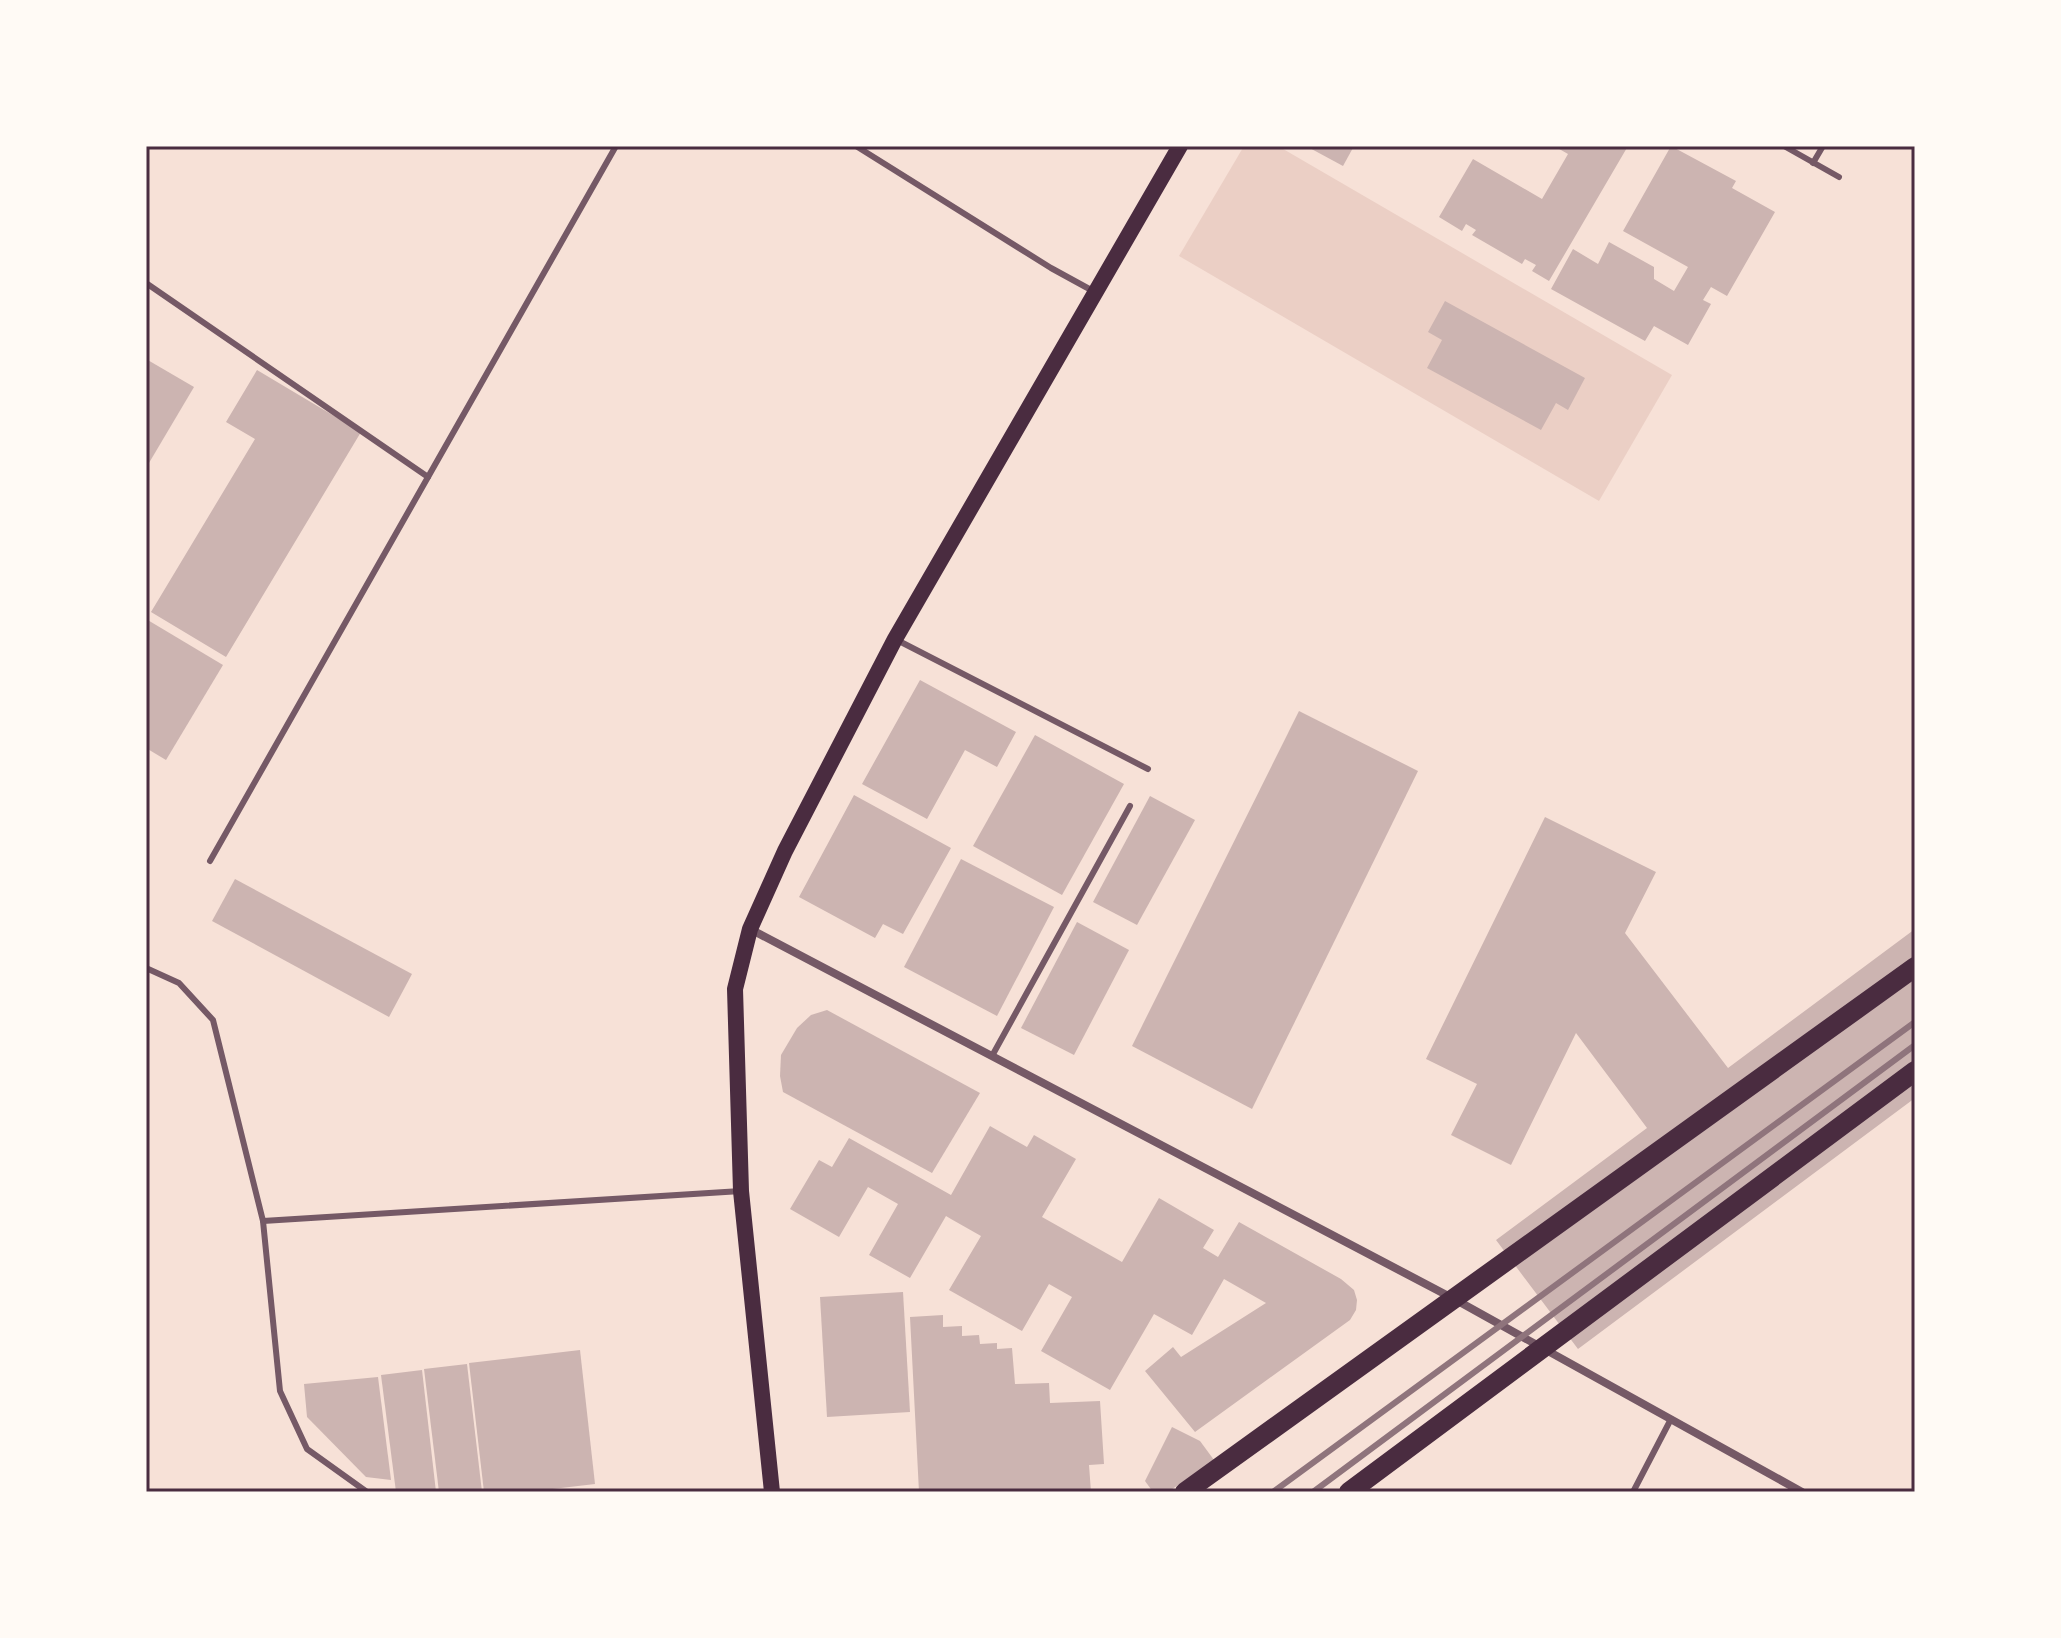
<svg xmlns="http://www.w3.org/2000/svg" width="2061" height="1638" viewBox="0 0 2061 1638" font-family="'PT Serif',serif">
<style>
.green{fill:#ebcfc5}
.building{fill:#ccb4b1}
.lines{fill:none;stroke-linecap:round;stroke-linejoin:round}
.service{stroke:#755966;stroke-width:6}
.minor{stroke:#755966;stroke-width:8}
.secondary{stroke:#4a2c40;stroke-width:16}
.primary{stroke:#4a2c40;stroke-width:20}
.rail{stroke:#8f747c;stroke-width:6}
.neatline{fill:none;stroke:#4a2c40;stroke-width:3}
</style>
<rect width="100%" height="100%" fill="#f7e1d7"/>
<!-- green -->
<polygon class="green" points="1244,146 1278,146 1672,375 1599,501 1179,256"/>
<!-- building -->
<g class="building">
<polygon points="1306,146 1354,146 1343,166"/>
<polygon points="1554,146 1628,146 1549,281 1532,271 1536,265 1525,259 1522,264 1472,235 1476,230 1466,224 1462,231 1439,217 1473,159 1542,199 1568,154"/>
<polygon points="1671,146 1736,181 1732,188 1775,212 1727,296 1711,287 1703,300 1711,304 1688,345 1654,326 1645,341 1551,289 1573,249 1598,264 1609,242 1654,267 1654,279 1674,291 1688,267 1623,231"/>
<polygon points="1445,301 1585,378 1568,410 1556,403 1541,430 1427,368 1442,340 1428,332"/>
<polygon points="146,359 194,387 146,468"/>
<polygon points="257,370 361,432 226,657 151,612 255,439 226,422"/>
<polygon points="146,619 223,665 166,760 146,748"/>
<polygon points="920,680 1016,732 997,767 965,750 927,819 862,784"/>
<polygon points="1299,711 1418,771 1252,1109 1132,1046"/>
<polygon points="1035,735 1124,784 1062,895 973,846"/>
<polygon points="854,795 951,848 903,934 883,924 875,938 799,897"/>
<polygon points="1150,796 1195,820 1137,925 1093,902"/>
<polygon points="1545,817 1656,872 1625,933 1728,1068 1915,929 1915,1098 1578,1349 1496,1240 1647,1128 1576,1033 1511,1165 1451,1135 1477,1084 1426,1059"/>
<polygon points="961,859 1054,907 997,1016 904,967"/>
<polygon points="235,879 412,974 389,1017 212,921"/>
<polygon points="1077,922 1129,950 1074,1055 1021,1028"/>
<polygon points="827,1010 980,1093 932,1173 783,1092 780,1076 781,1055 797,1028 811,1015"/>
<polygon points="990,1126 1027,1147 1034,1135 1076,1159 1042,1217 1122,1262 1159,1198 1214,1230 1203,1248 1218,1257 1239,1222 1341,1279 1354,1290 1357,1300 1356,1310 1350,1320 1195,1432 1145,1371 1173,1347 1181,1357 1266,1303 1224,1279 1192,1335 1154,1314 1110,1390 1041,1351 1072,1297 1049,1284 1022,1331 949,1290 981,1236 951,1219 946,1216 910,1278 869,1255 898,1204 868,1187 839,1237 790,1209 819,1160 832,1167 849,1138 951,1195"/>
<polygon points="903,1292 910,1412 827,1417 820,1297"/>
<polygon points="943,1315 943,1327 962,1326 962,1336 979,1335 980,1344 997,1343 997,1349 1012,1348 1015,1384 1049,1383 1050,1403 1100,1401 1104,1464 1089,1465 1091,1492 919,1492 910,1317"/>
<polygon points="580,1350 595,1484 527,1492 484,1492 469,1363"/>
<polygon points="467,1364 482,1492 439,1492 424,1369"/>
<polygon points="422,1370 436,1492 396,1492 381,1375"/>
<polygon points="378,1377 391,1480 366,1477 307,1417 304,1384"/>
<polygon points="1172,1427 1200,1441 1214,1460 1168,1492 1153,1492 1145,1481"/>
</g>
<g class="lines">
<!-- service -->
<g class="service">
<polyline points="856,146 1051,268 1093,291"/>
<polyline points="1784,146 1839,177"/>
<polyline points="1813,163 1823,146"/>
<polyline points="146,283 428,477"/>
<polyline points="895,639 1148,769"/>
<polyline points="210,861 616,146"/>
<polyline points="146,968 179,983 213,1020 263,1221 741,1191"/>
<polyline points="992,1056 1130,806"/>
<polyline points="263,1221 280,1391 307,1449 367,1492"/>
<polyline points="1633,1492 1671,1419"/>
</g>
<!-- minor -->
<polyline class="minor" points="750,929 1456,1300 1802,1492"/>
<!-- secondary -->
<polyline class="secondary" points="772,1492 741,1191 735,989 750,929 785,851 895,639 1180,146"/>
<!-- primary -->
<g class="primary">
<polyline points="1185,1492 1915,967"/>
<polyline points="1349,1492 1915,1071"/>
</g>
<!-- rail -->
<g class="rail">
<polyline points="1273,1492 1915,1022"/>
<polyline points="1313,1492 1915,1045"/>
</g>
</g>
<!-- border -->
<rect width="2061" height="1638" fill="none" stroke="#fffaf5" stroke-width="296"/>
<rect x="148" y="148" width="1765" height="1342" class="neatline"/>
</svg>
